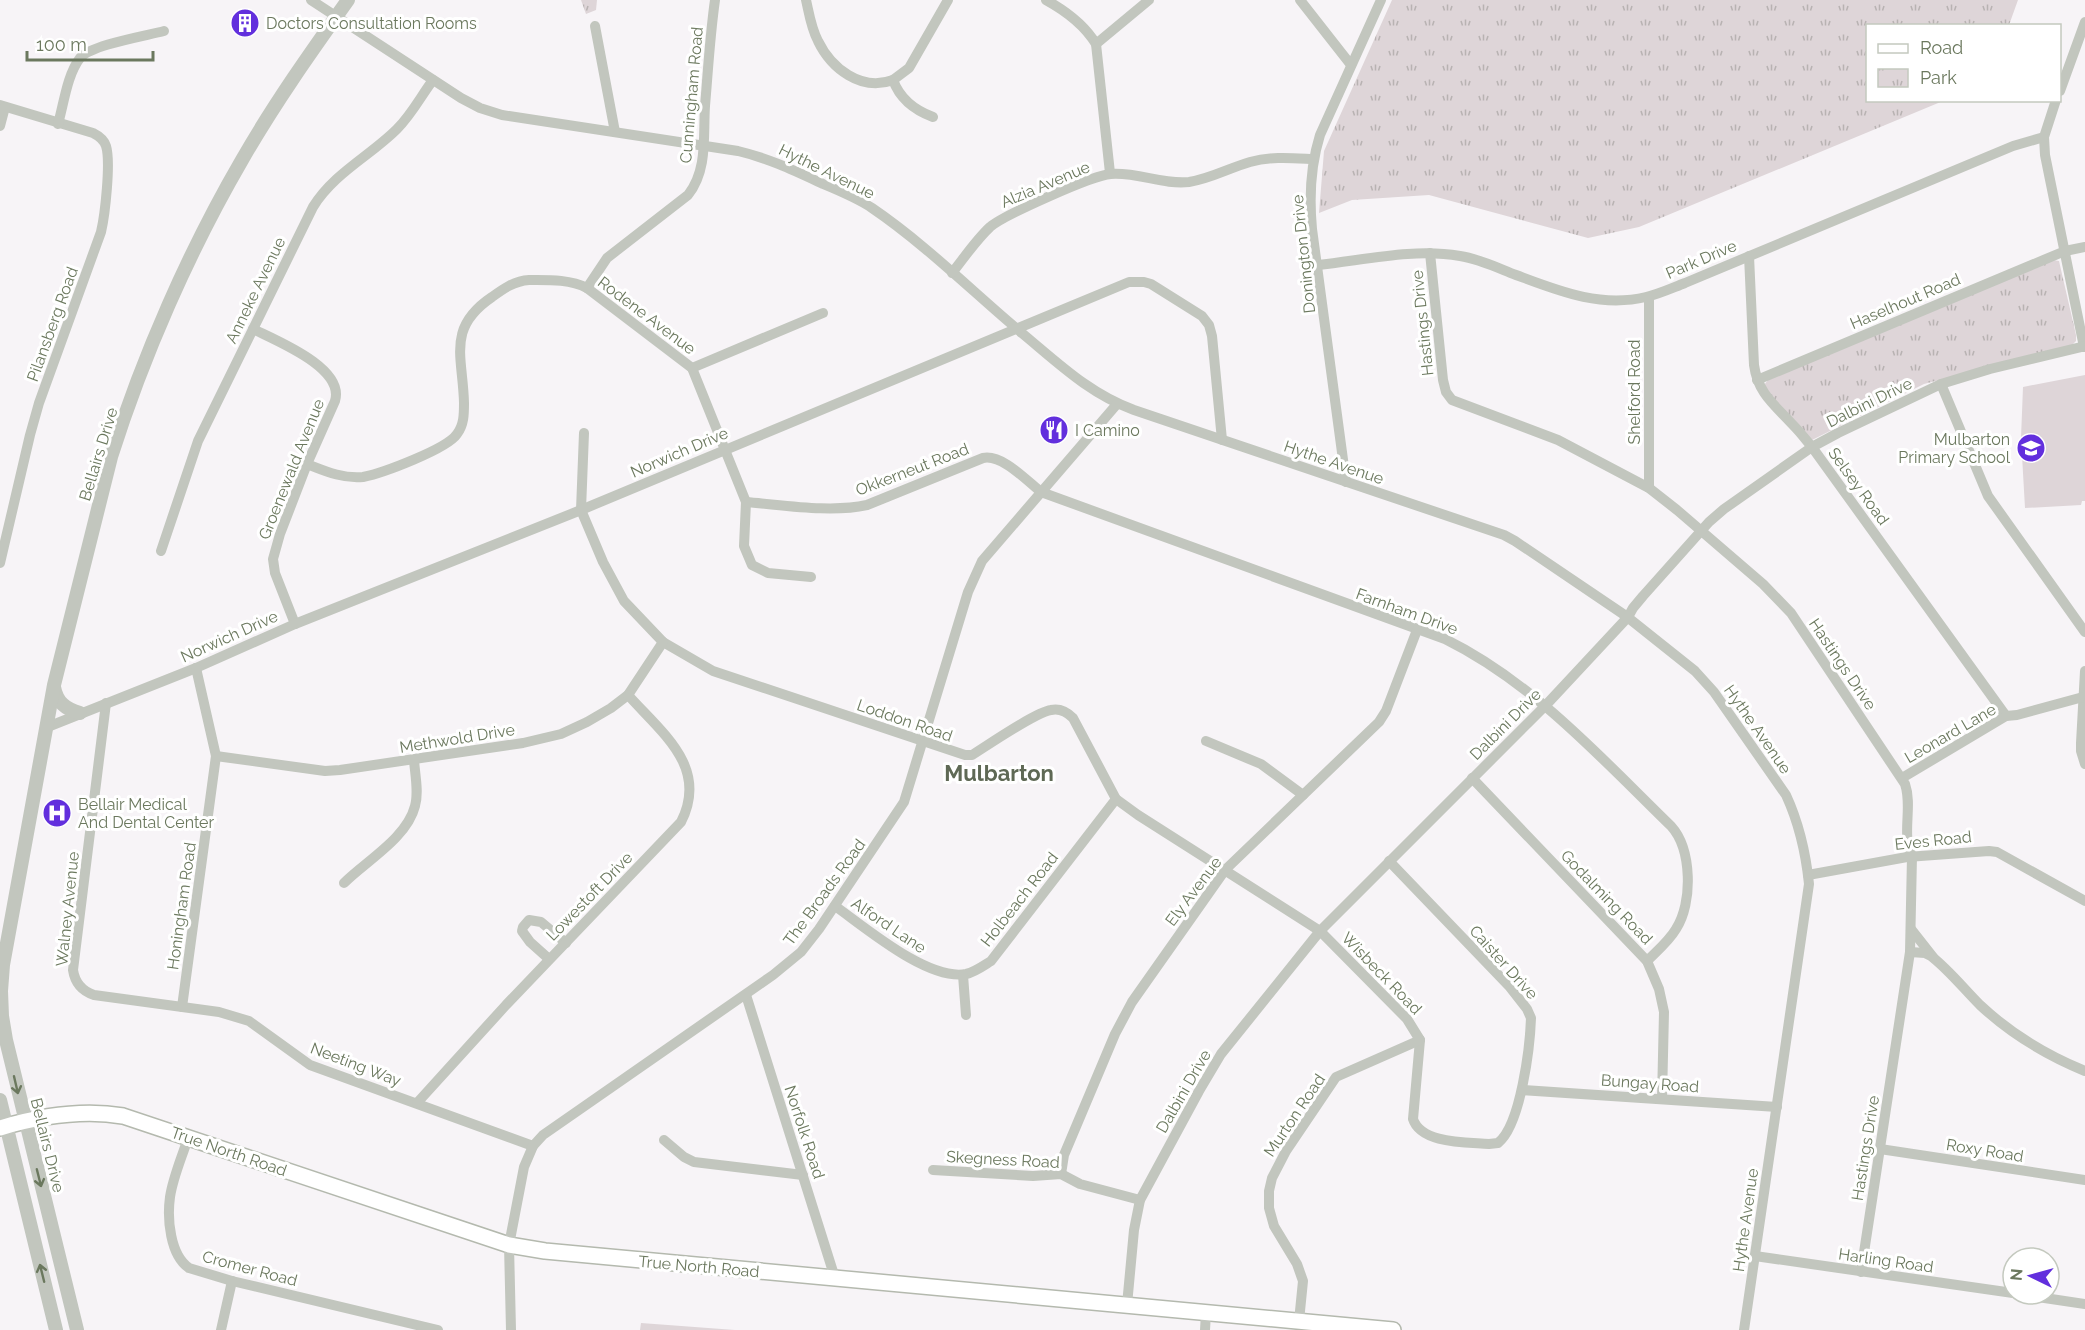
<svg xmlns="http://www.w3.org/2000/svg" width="2085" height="1330" viewBox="0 0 2085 1330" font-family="Raleway,sans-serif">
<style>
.green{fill:#ded5d8}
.park{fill:url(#park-tufts)}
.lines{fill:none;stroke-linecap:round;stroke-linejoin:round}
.secondary-casing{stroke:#b4b9ae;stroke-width:18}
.minor{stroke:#c2c6be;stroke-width:10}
.tertiary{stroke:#c2c6be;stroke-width:14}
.secondary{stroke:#fff;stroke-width:15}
.oneway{stroke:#6b785e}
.labels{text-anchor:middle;stroke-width:6;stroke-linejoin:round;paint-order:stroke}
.poi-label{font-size:16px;fill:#6b785e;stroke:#fff;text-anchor:start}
.street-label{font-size:16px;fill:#6b785e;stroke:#fff}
.district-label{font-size:22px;font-weight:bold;fill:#5f6955;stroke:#fff}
</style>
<defs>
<pattern id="park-tufts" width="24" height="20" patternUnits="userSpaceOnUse" patternTransform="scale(1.5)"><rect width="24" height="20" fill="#ded5d8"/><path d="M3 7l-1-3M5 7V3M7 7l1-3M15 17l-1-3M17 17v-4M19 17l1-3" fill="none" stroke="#b8b2b2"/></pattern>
</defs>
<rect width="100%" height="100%" fill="#f7f4f7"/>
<!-- green -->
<g class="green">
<polygon points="2085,375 2085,501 2082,501 2081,505 2025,508 2021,438 2023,387"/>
<polygon points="641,1323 735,1330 640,1330"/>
</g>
<!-- park -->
<g class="park">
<polygon points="581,0 597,0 596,10 586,14"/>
<polygon points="1392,0 2018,0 2009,25 1868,26 1868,100 1943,101 1639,227 1588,238 1429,195 1352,200 1319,213 1324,151"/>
<polygon points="2053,260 2059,261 2076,335 2076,341 2072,345 1924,384 1812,440 1773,405 1764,385 1768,380"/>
</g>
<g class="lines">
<!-- secondary casing -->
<g class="secondary-casing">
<path id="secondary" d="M0,1128c40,-12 81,-19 123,-12l386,129 36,6 848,79"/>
</g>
<!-- minor -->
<g class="minor">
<path d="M311,0l150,98 19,10 22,7 236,36c30,7 57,20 85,33 17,7 34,14 49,24 53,36 102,85 151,126 36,30 67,60 111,76l370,125 11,6 111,75 69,55 19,21 72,103c12,26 20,60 23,89l-65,446"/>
<path d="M806,0c3,13 5,28 12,41 13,27 43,51 75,39 7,19 21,30 40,37"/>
<path d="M1046,0c20,11 38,24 50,44l14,129"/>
<polyline points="1300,0 1351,65"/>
<polyline points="595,26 615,132"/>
<polyline points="1096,44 1149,0"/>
<polyline points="893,80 909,68 948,0"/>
<polyline points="2060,91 2085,22"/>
<path d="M0,105l93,28c6,3 11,7 13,13 5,16 -1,69 -5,86l-62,171 -9,32 -30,128"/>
<path d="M58,124c6,-21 9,-49 22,-66 11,-13 65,-22 84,-27"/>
<polyline points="0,126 5,107"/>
<polyline points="2044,137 2045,155 2084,347"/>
<path d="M1430,253l13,127 3,12 6,8 106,40 91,48 28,22 86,74 28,29 114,171c8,23 -4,50 7,72l-2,96 -49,320"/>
<path d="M1749,256l5,109c4,29 21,40 39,60 7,7 13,15 19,22l194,269"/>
<path d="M1318,265c47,-5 95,-17 142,-9 20,3 38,12 56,19 43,16 84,33 130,22 13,-3 26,-9 39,-14l328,-137 31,-9 12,-37"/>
<path d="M952,273c12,-15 24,-33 38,-46 14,-12 103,-52 121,-53 27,-2 52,11 78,8 21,-3 40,-14 61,-20 21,-6 42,-4 63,-3"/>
<path d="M587,288l20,-30 81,-63c20,-25 15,-59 17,-89 3,-35 5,-71 10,-106"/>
<path d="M253,329c24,12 92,39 82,72l-28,63 -27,70 -7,25 2,14 20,51"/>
<polyline points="692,368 823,313"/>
<polyline points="1757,380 2065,251 2085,247"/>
<polyline points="1941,384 1988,496 2085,632"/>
<path d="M584,433l-3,77 22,52 21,39 39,41 50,29 252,84h7c16,-10 64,-43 79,-45 9,-2 16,2 22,8l43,81 22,16 182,116 87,88 13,21 -7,79c8,25 54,23 76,25l9,-1c23,-18 32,-97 33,-125l-4,-9 -18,-23 -120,-125"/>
<path d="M307,464c18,7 36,15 56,13 20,-4 84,-28 94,-43 7,-9 7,-20 7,-31 -1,-46 -18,-75 28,-106 11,-8 22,-16 37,-17 18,0 41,-1 58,8l105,80 54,134 -2,44 8,19 16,8 43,4"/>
<path d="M1346,482l-34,-253c-3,-32 -2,-62 8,-94l61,-135"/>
<polyline points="1649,488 1649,297"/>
<path d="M746,502c38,3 85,11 121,3l116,-47c19,-4 43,22 58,34l404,147c89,44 156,119 226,187 21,23 22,77 5,103 -7,12 -19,22 -29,32"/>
<path d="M161,551l37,-110 115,-234c21,-34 57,-51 84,-78 15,-15 24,-33 36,-49"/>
<polyline points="2085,671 2081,743 2081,751 2085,764"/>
<path d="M106,703l-33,267c2,13 9,21 21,25l125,17 30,9 61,44 223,81"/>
<polyline points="45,728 196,668 295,624 581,510 1129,282 1144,282 1151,284 1202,316 1209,325 1212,336 1222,440"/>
<polyline points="1206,741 1261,764 1303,795"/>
<polyline points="216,756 325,771 340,770 523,743 561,734 587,722 611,708 628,695 663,642"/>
<polyline points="1472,778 1647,961 1659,989 1664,1012 1662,1099"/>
<polyline points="1902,778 2006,716 2017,715 2083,697"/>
<polyline points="1808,875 1907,857 1989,851 1997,852 2085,901"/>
<path d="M344,883c22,-22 63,-45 71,-77 4,-14 0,-31 -1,-46"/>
<path d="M835,906c31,22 93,75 131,68 9,-2 17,-8 25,-13l125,-162"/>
<polyline points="1911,929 1933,957"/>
<path d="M1910,952l15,1 6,3c18,14 33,33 49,49 31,29 66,50 105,66"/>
<polyline points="549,959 530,942 522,931 523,927 529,920 541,922 566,943"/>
<polyline points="963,975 966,1015"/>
<polyline points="746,995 835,1278"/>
<polyline points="182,1007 216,756 196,668"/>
<polyline points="1522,1090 1777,1107"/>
<path d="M417,1103l89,-98 175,-183c28,-55 -19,-89 -53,-127"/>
<path d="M188,1138c-6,19 -15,39 -18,59 -3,22 0,58 19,71l43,13 206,49"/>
<polyline points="664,1140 684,1157 694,1162 803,1175"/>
<polyline points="1880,1149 2085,1180"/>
<polyline points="933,1170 1033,1176 1061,1174 1080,1184 1140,1200"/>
<polyline points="1061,1174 1064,1155 1115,1034 1132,1002 1225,870 1379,722 1386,711 1417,630"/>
<polyline points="1755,1256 2013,1293"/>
<polyline points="2018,1294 2085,1304"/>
<polyline points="1127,1305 1134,1230 1140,1200 1199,1091 1221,1054 1320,931 1546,705 1628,617 1633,608 1643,596 1709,522 1724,509 1812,447 1838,433 1941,384 1990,369 2085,346"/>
<polyline points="1299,1321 1303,1281 1297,1264 1274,1226 1269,1208 1269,1191 1272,1178 1286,1151 1336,1077 1420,1040"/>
<polyline points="221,1330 232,1281"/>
<polyline points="511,1330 509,1245 524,1167 533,1146 543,1135 773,975 801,952 819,929 904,802 968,592 982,561 1117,404"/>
<polyline points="1205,1330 1206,1313"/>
</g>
<!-- tertiary -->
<g class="tertiary">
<path d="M54,687c3,15 11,22 26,26"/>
<polyline points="0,1100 56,1330"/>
<path d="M77,1330l-71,-290 -4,-24 -1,-25 2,-26 51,-280 57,-228c32,-101 78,-206 131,-297 32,-56 69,-108 106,-160"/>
</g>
<!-- secondary -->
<use href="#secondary" class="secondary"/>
</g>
<!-- one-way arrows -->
<defs><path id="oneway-shaft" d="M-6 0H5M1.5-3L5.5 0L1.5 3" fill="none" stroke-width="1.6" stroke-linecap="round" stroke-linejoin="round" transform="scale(1.5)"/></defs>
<g class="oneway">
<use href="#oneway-shaft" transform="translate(16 1085) rotate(77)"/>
<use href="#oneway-shaft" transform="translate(39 1178) rotate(76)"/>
<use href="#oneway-shaft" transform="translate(42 1273) rotate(-104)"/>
</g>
<!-- icons -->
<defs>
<g id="building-disc" transform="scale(1.5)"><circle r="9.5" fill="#622fdd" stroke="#fff"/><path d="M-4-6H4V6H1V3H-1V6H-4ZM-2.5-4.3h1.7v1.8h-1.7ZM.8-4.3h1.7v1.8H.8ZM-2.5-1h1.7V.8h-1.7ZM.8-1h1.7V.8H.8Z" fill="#fff"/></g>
<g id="restaurant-disc" transform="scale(1.5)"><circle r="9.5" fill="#622fdd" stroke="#fff"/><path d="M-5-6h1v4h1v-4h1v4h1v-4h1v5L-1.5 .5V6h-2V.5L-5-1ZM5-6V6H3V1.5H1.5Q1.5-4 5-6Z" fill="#fff"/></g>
<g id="school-disc" transform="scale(1.5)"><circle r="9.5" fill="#622fdd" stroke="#fff"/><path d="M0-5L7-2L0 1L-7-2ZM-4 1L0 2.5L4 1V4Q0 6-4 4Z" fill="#fff"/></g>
<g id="hospital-disc" transform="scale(1.5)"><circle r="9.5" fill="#622fdd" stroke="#fff"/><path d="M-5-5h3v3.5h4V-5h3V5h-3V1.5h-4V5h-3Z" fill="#fff"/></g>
</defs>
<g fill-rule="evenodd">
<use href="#building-disc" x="245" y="23"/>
<use href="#restaurant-disc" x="1054" y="430"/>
<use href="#school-disc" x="2031" y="448"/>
<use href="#hospital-disc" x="57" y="813"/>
</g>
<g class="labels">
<!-- poi labels -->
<g class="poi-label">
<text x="266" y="29">Doctors Consultation Rooms</text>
<text x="1075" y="436">I Camino</text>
<text x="2010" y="445" text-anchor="end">Mulbarton<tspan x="2010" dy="18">Primary School</tspan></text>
<text x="78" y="810">Bellair Medical<tspan x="78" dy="18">And Dental Center</tspan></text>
</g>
<!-- street labels -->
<g class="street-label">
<text transform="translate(691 95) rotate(-85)" y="6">Cunningham Road</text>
<text transform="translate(827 171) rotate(26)" y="6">Hythe Avenue</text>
<text transform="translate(1045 184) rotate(-23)" y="6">Alzia Avenue</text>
<text transform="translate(1303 254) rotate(-96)" y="6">Donington Drive</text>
<text transform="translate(1701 259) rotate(-23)" y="6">Park Drive</text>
<text transform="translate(255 290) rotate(-64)" y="6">Anneke Avenue</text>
<text transform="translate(1905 301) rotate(-23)" y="6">Haselhout Road</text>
<text transform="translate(647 315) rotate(37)" y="6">Rodene Avenue</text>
<text transform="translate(1422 323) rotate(-96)" y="6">Hastings Drive</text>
<text transform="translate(52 324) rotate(-70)" y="6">Pilansberg Road</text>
<text transform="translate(1634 392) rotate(-90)" y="6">Shelford Road</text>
<text transform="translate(1869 402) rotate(-26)" y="6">Dalbini Drive</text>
<text transform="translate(679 452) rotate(-23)" y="6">Norwich Drive</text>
<text transform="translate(98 454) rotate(-73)" y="6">Bellairs Drive</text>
<text transform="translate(1334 462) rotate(19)" y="6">Hythe Avenue</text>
<text transform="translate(291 469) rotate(-68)" y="6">Groenewald Avenue</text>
<text transform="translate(912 469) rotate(-21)" y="6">Okkerneut Road</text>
<text transform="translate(1859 486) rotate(54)" y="6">Selsey Road</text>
<text transform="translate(1407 611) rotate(20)" y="6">Farnham Drive</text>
<text transform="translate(229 636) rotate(-24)" y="6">Norwich Drive</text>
<text transform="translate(1843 664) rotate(56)" y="6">Hastings Drive</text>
<text transform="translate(905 720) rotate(19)" y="6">Loddon Road</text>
<text transform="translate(1505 724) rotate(-45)" y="6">Dalbini Drive</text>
<text transform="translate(1758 729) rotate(55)" y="6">Hythe Avenue</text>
<text transform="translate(1950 733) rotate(-30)" y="6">Leonard Lane</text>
<text transform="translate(457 738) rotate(-9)" y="6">Methwold Drive</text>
<text transform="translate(1933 840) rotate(-6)" y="6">Eves Road</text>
<text transform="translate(1193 891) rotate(-53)" y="6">Ely Avenue</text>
<text transform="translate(824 892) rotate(-54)" y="6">The Broads Road</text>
<text transform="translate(589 896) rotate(-46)" y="6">Lowestoft Drive</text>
<text transform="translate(1607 897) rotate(46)" y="6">Godalming Road</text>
<text transform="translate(1019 899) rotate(-52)" y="6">Holbeach Road</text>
<text transform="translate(181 906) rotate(-82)" y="6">Honingham Road</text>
<text transform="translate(67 909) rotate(-84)" y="6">Walney Avenue</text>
<text transform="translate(889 925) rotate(34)" y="6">Alford Lane</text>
<text transform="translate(1504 962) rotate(48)" y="6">Caister Drive</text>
<text transform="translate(1382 973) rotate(46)" y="6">Wisbeck Road</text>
<text transform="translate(356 1064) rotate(21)" y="6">Neeting Way</text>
<text transform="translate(1650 1083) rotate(4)" y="6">Bungay Road</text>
<text transform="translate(1183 1091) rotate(-60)" y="6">Dalbini Drive</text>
<text transform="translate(1294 1115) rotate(-56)" y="6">Murton Road</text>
<text transform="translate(805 1132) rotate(72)" y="6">Norfolk Road</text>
<text transform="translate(48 1145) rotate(76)" y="6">Bellairs Drive</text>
<text transform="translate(1865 1148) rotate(-81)" y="6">Hastings Drive</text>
<text transform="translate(1985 1150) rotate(9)" y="6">Roxy Road</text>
<text transform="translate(229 1151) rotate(19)" y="6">True North Road</text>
<text transform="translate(1003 1159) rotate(3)" y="6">Skegness Road</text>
<text transform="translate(1745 1220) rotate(-82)" y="6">Hythe Avenue</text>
<text transform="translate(1886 1260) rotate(8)" y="6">Harling Road</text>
<text transform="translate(699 1266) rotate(5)" y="6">True North Road</text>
<text transform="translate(250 1268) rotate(15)" y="6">Cromer Road</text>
</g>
<!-- district labels -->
<g class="district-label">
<text x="999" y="781">Mulbarton</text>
</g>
</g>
<!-- legend -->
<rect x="1866" y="24" width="195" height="78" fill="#ffffff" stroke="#c4c9bf" stroke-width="1.5"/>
<rect x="1878" y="44" width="30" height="9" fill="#ffffff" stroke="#c4c9bf" stroke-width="1.5"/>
<text x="1920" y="54" font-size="18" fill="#6b785e">Road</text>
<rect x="1878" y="69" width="30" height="18" fill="url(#park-tufts)" stroke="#c4c9bf" stroke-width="1.5"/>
<text x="1920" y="84" font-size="18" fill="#6b785e">Park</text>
<!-- north arrow -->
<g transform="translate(2031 1276) rotate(275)"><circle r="28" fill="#ffffff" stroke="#c4c9bf" stroke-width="1.5"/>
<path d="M0-4.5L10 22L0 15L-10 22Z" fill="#622fdd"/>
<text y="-9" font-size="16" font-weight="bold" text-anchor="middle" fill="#6b785e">N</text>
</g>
<!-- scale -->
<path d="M27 51v9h126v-9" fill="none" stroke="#6b785e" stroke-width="3"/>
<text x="36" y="51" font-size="18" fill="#6b785e" stroke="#ffffff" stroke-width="4.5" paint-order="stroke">100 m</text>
</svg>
